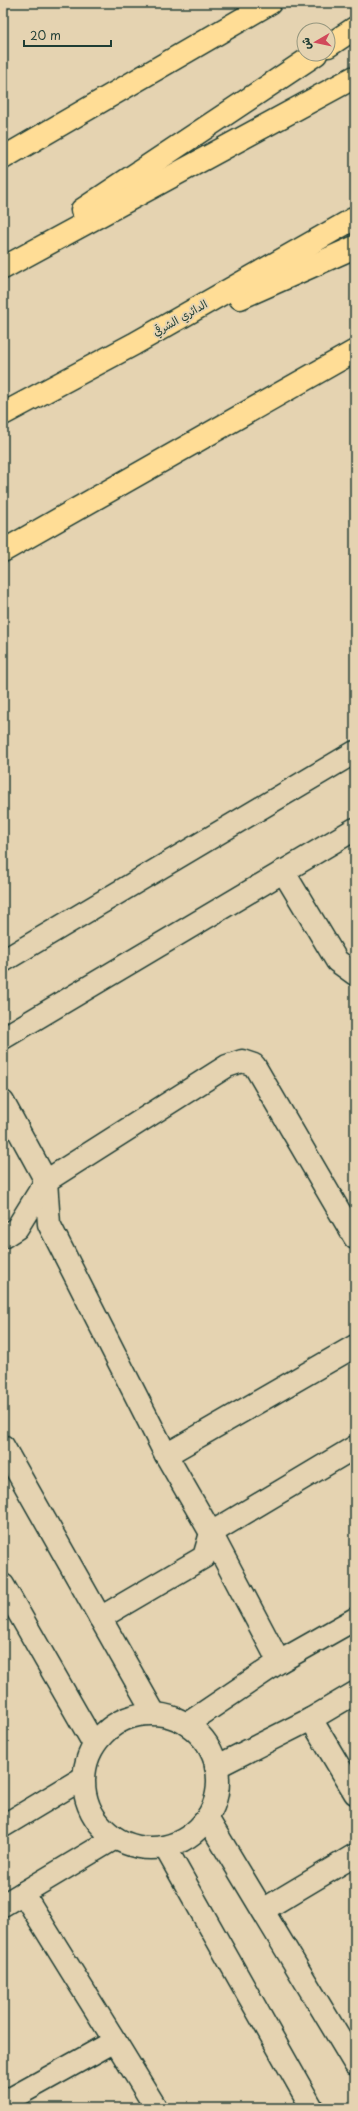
<svg xmlns="http://www.w3.org/2000/svg" width="358" height="2111" viewBox="0 0 358 2111" font-family="'Playpen Sans','Playpen Sans Arabic',sans-serif">
<style>
.lines{fill:none;stroke-linecap:round;stroke-linejoin:round}
.minor-casing{stroke:#1f3d34;stroke-width:25}
.major-casing{stroke:#1f3d34;stroke-width:25}
.highway-casing{stroke:#1f3d34;stroke-width:25}
.minor{stroke:#e5d3b1;stroke-width:22}
.major{stroke:#ffdd96;stroke-width:22}
.highway{stroke:#ffdd96;stroke-width:22}
.labels{text-anchor:middle;stroke-width:4;stroke-linejoin:round;paint-order:stroke}
.street-label{font-size:11px;fill:#1f3d34;stroke:#e5d3b1}
</style>
<rect width="100%" height="100%" fill="#e5d3b1"/>
<filter id="ink" filterUnits="userSpaceOnUse"><feTurbulence type="fractalNoise" baseFrequency=".025" numOctaves="2"/><feDisplacementMap in="SourceGraphic" scale="8" xChannelSelector="R" yChannelSelector="G"/><feConvolveMatrix kernelMatrix="1 2 1 2 8 2 1 2 1" color-interpolation-filters="sRGB"/></filter>
<g filter="url(#ink)">
<g class="lines">
<!-- minor casing -->
<g class="minor-casing">
<g id="minor">
<polyline points="283,871 337,961 355,974"/>
<polyline points="3,961 355,752"/>
<polyline points="3,1038 355,829"/>
<polyline points="3,1102 46,1181 49,1224 166,1455 211,1533 279,1662"/>
<polyline points="3,1237 17,1228 46,1181 227,1066 242,1061 254,1065 355,1238"/>
<polyline points="3,1446 154,1713"/>
<polyline points="166,1455 355,1346"/>
<polyline points="3,1585 94,1744"/>
<polyline points="100,1618 204,1557 211,1533 355,1447"/>
<circle cx="151" cy="1781" r="67"/>
<polyline points="311,1719 355,1793"/>
<polyline points="187,1724 279,1662 355,1619"/>
<polyline points="216,1767 311,1719 355,1693"/>
<polyline points="207,1818 355,2064"/>
<polyline points="3,1826 83,1778"/>
<polyline points="165,1847 312,2108"/>
<polyline points="23,1893 115,2041"/>
<polyline points="3,1905 115,1838"/>
<polyline points="263,1910 355,1855"/>
<polyline points="3,2103 115,2041 156,2108"/>
</g>
</g>
<!-- major casing -->
<g class="major-casing">
<g id="major">
<polyline points="3,158 270,3"/>
<polyline points="3,551 355,351"/>
</g>
</g>
<!-- highway casing -->
<g class="highway-casing">
<g id="highway">
<polyline points="328,46 355,28"/>
<polyline points="82,210 316,54"/>
<polyline points="3,268 355,77"/>
<polyline points="240,298 355,247"/>
<polyline points="3,414 134,344 355,218"/>
</g>
</g>
<!-- minor -->
<use href="#minor" class="minor"/>
<!-- major -->
<use href="#major" class="major"/>
<!-- highway -->
<use href="#highway" class="highway"/>
</g>
</g>
<g class="labels">
<!-- street labels -->
<g class="street-label">
<text transform="translate(180 318) rotate(-30)" y="4">الدائري الشرقي</text>
</g>
</g>
<!-- margin -->
<rect width="358" height="2111" fill="none" stroke="#e5d3b1" stroke-width="16"/>
<rect x="8" y="8" width="342" height="2095" fill="none" stroke="#1f3d34" stroke-width="1.5" filter="url(#ink)"/>
<!-- north arrow -->
<g transform="translate(316 42) rotate(261)"><circle r="19" fill="#e5d3b1" stroke="#96977f"/>
<path d="M0-3L7 15L0 10L-7 15Z" fill="#d1495b"/>
<text y="-6" font-size="11" font-weight="bold" text-anchor="middle" fill="#1f3d34">ش</text>
</g>
<!-- scale -->
<path d="M24 40v6h87v-6" fill="none" stroke="#1f3d34" stroke-width="2"/>
<text x="30" y="40" font-size="12" fill="#1f3d34" stroke="#e5d3b1" stroke-width="3" paint-order="stroke">20 m</text>
</svg>
